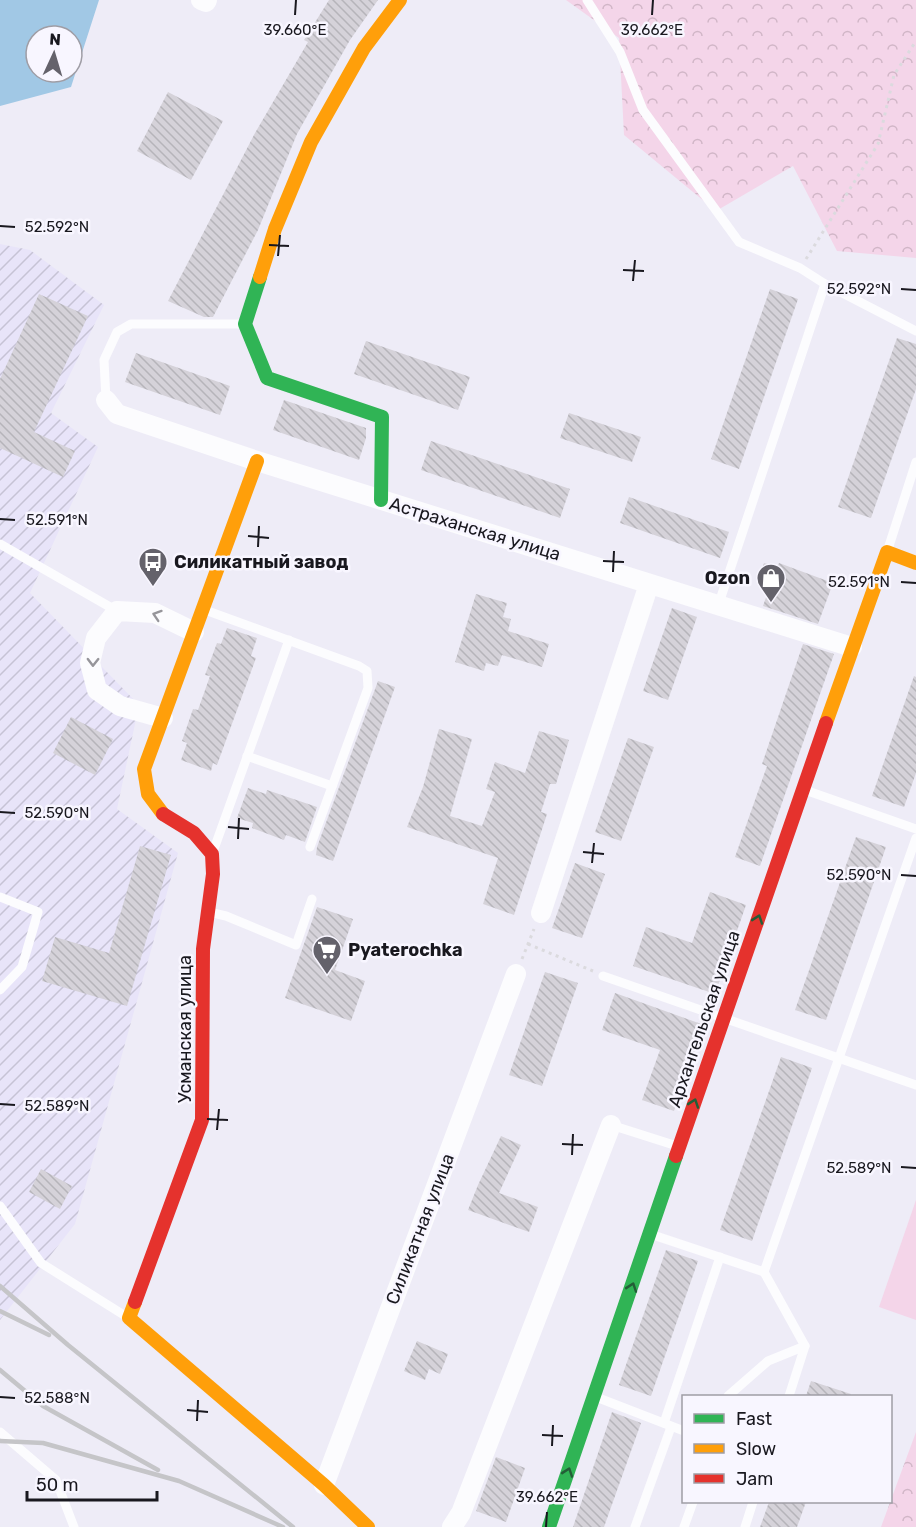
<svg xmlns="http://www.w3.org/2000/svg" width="916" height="1527" viewBox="0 0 916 1527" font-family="Rubik,sans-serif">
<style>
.industrial{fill:url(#industrial-furrows)}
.forest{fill:url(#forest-crowns)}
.pitch{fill:#f4d5e9}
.water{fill:#a1c8e5;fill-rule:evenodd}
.building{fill:url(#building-back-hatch)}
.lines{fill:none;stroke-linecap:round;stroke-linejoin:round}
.path{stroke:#dbdade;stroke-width:3;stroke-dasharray:3 4.5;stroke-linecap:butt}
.lane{stroke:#fcfcfe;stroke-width:9}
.street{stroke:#fcfcfe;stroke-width:20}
.fast{stroke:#30b455;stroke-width:14}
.slow{stroke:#ff9f0a;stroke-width:14}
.jam{stroke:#e5322d;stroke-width:14}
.rail{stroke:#c5c5c8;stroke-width:4.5}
.oneway{stroke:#96959a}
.oneway2{stroke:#235e37}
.ticks{fill:none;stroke:#19181f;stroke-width:2}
.labels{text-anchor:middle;stroke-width:5;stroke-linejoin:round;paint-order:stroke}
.street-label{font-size:18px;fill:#19181f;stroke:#f8f6ff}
.poi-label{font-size:18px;font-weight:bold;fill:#19181f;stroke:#f8f6ff;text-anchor:start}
.ticks-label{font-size:15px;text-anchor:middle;fill:#19181f;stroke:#f8f6ff;stroke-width:5;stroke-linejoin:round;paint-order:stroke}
</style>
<defs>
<pattern id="industrial-furrows" width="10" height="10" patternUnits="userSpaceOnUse" patternTransform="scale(1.5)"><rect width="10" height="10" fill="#e8e4f9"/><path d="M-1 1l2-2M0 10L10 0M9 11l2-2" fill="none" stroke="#c6c3d5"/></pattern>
<pattern id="forest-crowns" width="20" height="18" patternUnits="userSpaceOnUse" patternTransform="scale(1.5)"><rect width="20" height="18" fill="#f4d5e9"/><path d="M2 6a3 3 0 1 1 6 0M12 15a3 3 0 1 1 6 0" fill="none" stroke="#d1b6c7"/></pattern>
<pattern id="building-back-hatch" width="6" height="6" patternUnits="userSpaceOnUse" patternTransform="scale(1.5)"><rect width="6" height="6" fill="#d5d2d9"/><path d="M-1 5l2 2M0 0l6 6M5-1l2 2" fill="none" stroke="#b6b4ba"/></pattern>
</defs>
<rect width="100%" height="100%" fill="#eeecf7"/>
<!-- industrial -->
<polygon class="industrial" points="0,244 30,250 104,305 51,413 98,447 30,593 139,705 117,809 178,853 75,1224 0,1320"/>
<!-- forest -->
<g class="forest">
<polygon points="566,0 916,0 916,258 837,251 793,166 716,211 624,135 619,38"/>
<polygon points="916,1432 916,1527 881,1527"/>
</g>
<!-- pitch -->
<polygon class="pitch" points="916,1200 916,1320 879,1307"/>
<!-- water -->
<path class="water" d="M0,0h99l-28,87 -71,19zM36,36h36v36h-36z"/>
<!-- building -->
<g class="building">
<polygon points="329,0 378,0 350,40 297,134 258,230 213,317 204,317 168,301 255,133 308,42 304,40"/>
<polygon points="168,92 223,121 191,180 137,151"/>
<polygon points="770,289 798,299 739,469 711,459"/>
<polygon points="39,294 88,316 34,432 75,451 63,477 0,448 0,379"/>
<polygon points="897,338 916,344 916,389 871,518 838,507"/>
<polygon points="366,341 470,377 458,410 354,374"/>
<polygon points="136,353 230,386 220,415 125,382"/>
<polygon points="284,400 366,428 366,438 359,460 273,430"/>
<polygon points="569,413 641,437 632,462 560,438"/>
<polygon points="431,441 570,489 560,518 421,470"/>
<polygon points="629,497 729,532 720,558 620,523"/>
<polygon points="764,563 777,567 779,563 833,583 818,624 763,606 771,583 759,578"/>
<polygon points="476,594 507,603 503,617 511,619 508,631 549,644 542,667 502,655 498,666 486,663 484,671 455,662"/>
<polygon points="672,608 697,617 668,700 643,691"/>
<polygon points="227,628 257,638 251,656 256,658 217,765 213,763 211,771 181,760 187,743 182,741 193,709 198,710 210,676 205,675 217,643 221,644"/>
<polygon points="803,644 834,654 760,866 735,857 767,766 762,764"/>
<polygon points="914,676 916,677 916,773 904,807 872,796"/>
<polygon points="378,681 395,687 333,861 316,855 317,847"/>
<polygon points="71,717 113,739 95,775 53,753"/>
<polygon points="439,729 472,739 450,816 482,826 495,792 486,789 495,762 525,773 539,731 569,740 556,784 550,784 541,812 547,814 514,915 483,904 498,858 407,827 423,787"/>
<polygon points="628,738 654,747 621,841 595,832"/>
<polygon points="248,788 266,794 267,790 317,807 305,842 286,835 284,840 252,828 253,823 237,818"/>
<polygon points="856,837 886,847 826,1020 795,1010"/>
<polygon points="140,846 171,855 127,1006 42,981 55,937 109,953"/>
<polygon points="575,863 605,874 582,938 552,928"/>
<polygon points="710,892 746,905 715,994 633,966 646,927 692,943"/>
<polygon points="317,907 353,919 335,970 365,981 351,1021 285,998"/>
<polygon points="545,972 578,983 542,1086 509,1075"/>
<polygon points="615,993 704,1025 674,1111 642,1100 660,1050 602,1030"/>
<polygon points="781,1057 812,1068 752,1241 720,1230"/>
<polygon points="501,1136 521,1145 499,1193 538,1207 529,1232 468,1210 478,1185"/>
<polygon points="41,1169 72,1186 60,1209 29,1192"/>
<polygon points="666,1250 698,1261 651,1396 619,1385"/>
<polygon points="417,1341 448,1354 440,1374 429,1369 425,1380 404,1371"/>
<polygon points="811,1381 851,1394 850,1396 806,1396"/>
<polygon points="612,1412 641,1423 604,1527 573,1527"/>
<polygon points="496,1457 525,1468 506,1522 476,1511"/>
<polygon points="769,1502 806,1502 797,1527 760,1527"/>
</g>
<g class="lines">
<!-- path -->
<g class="path">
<polyline points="806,259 878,144 894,75 916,41"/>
<polyline points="528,944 593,971"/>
<polyline points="522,959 534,929"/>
</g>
<!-- lane -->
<g class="lane">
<polyline points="587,0 620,52 643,110 739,242 800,268 825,284 916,331"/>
<polyline points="106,400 104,360 117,332 131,324 243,324"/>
<polyline points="0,544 117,611"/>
<polyline points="888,549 916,462"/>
<polyline points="718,606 825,284"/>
<polyline points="205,610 359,666 367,671 368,688 310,847"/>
<polyline points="247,756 332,786"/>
<polyline points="805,790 916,829"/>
<polyline points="214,849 289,640"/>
<polyline points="0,897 38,912 22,967 0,990"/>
<polyline points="209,912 226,916 296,945 312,899"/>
<polyline points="603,976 916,1085"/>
<polyline points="611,1125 677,1146"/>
<polyline points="0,1206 41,1263 127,1317"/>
<polyline points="653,1235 764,1272 916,838"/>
<polyline points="764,1272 805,1346 789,1396"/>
<polyline points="728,1396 768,1361 805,1346"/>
<polyline points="596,1397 684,1431"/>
<polyline points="664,1423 720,1257"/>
<polyline points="0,1432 56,1480 74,1527"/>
<polyline points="635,1527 671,1427"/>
<polyline points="684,1527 693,1502"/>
<polyline points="745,1527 753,1502"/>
</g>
<!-- street -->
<g class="street">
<polyline points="201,0 206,2 207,0"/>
<polyline points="106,400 117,414 257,461 852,647"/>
<polyline points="163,718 120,706 97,690 90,663 96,638 117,611 155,613 194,632"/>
<polyline points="541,913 649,584"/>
<polyline points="324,1485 516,974"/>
<polyline points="452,1527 461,1513 611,1125"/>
</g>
<!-- fast -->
<g class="fast">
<polyline points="260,277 245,324 267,378 382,417 381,500"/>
<polyline points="549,1527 676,1156"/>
</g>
<!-- slow -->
<g class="slow">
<polyline points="260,277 275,229 311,142 364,48 400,0"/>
<polyline points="826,723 887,552 916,563"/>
<polyline points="163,814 148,794 144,769 257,461"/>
<polyline points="135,1302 129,1318 324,1485 368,1527"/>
</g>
<!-- jam -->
<g class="jam">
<polyline points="676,1156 826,723"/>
<polyline points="135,1302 202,1120 203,949 213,874 212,854 194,833 163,814"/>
</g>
<!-- rail -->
<g class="rail">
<polyline points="0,1286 68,1345 293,1527"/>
<polyline points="0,1311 49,1335"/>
<polyline points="0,1370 43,1406 158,1470"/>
<polyline points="0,1441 43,1443 179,1481 283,1527"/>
</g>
</g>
<!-- one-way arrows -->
<defs><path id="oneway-chevron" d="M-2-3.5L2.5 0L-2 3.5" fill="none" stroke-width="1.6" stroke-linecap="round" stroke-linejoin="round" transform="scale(1.5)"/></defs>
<g class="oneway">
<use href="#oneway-chevron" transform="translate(157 615) rotate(-162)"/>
<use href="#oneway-chevron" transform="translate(93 662) rotate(91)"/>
</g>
<g class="oneway2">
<use href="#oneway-chevron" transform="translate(758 919) rotate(-71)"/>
<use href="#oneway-chevron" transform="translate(694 1103) rotate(-71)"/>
<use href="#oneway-chevron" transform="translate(632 1287) rotate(-71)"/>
<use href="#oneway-chevron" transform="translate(568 1472) rotate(-71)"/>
</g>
<!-- ticks -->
<path class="ticks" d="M295,15l1,-15M652,15l1,-15M0,226l15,1M269,245l20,1M278,256l2,-21M623,270l21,1M633,281l2,-21M901,289l15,1M0,519l15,1M248,536l21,2M258,547l1,-21M603,561l21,1M613,572l1,-21M901,582l15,1M0,812l15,1M228,827l21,2M238,839l1,-21M583,852l21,2M592,863l2,-20M901,875l15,1M0,1104l15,1M207,1119l21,1M217,1130l2,-21M562,1144l21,1M572,1155l1,-21M901,1167l15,1M0,1397l15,1M187,1410l21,2M197,1421l1,-21M542,1435l21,1M552,1446l1,-21M546,1527l1,-15"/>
<!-- icons -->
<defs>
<g id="bus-pin" transform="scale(1.5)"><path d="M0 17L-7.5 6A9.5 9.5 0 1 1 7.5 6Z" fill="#64626b" stroke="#f8f6ff"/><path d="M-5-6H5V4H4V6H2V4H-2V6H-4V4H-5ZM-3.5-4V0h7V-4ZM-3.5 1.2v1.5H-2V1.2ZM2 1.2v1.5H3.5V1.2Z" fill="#fff"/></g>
<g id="shop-pin" transform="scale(1.5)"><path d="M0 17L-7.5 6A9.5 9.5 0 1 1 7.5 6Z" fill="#64626b" stroke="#f8f6ff"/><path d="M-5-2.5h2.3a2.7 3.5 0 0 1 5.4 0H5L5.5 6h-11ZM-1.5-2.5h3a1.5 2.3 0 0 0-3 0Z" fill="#fff"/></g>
<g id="supermarket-pin" transform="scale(1.5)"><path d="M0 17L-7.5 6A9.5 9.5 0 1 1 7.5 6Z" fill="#64626b" stroke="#f8f6ff"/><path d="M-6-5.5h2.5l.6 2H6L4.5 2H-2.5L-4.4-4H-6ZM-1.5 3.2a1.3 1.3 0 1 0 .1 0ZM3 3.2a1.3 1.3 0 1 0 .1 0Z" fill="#fff"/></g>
</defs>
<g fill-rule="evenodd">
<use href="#bus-pin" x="153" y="562"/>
<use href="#shop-pin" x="771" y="578"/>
<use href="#supermarket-pin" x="327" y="950"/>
</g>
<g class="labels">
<!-- street labels -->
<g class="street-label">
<text transform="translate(475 529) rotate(17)" y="6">Астраханская улица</text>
<text transform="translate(704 1019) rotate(-71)" y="6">Архангельская улица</text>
<text transform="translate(185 1029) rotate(-90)" y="6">Усманская улица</text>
<text transform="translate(420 1229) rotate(-69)" y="6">Силикатная улица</text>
</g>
<!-- poi labels -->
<g class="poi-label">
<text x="174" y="568">Силикатный завод</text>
<text x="750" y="584" text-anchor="end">Ozon</text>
<text x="348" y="956">Pyaterochka</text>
</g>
</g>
<g class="ticks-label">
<text x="295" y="35">39.660°E</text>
<text x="652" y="35">39.662°E</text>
<text x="57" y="232">52.592°N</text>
<text x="859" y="294">52.592°N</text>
<text x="57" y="525">52.591°N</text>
<text x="859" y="587">52.591°N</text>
<text x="57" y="818">52.590°N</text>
<text x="859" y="880">52.590°N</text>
<text x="57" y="1111">52.589°N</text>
<text x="859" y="1173">52.589°N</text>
<text x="57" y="1403">52.588°N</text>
<text x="547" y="1502">39.662°E</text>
</g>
<!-- legend -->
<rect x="682" y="1395" width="210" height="108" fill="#f8f6ff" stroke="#9f9da5" stroke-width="1.5"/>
<rect x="694" y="1414" width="30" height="9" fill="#30b455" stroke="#9f9da5" stroke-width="1.5"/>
<text x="736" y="1425" font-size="18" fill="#19181f">Fast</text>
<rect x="694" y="1444" width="30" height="9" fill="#ff9f0a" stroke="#9f9da5" stroke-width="1.5"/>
<text x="736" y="1455" font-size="18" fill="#19181f">Slow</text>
<rect x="694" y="1474" width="30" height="9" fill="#e5322d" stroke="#9f9da5" stroke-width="1.5"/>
<text x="736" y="1485" font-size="18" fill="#19181f">Jam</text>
<!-- north arrow -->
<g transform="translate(54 54) rotate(4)"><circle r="28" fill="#f8f6ff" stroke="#9f9da5" stroke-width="1.5"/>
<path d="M0-4.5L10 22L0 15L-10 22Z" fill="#64626b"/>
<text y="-9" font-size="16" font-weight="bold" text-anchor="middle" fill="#19181f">N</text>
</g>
<!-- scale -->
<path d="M27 1491v9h130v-9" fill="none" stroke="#19181f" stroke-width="3"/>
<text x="36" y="1491" font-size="18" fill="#19181f" stroke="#f8f6ff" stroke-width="4.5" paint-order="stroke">50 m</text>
</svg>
